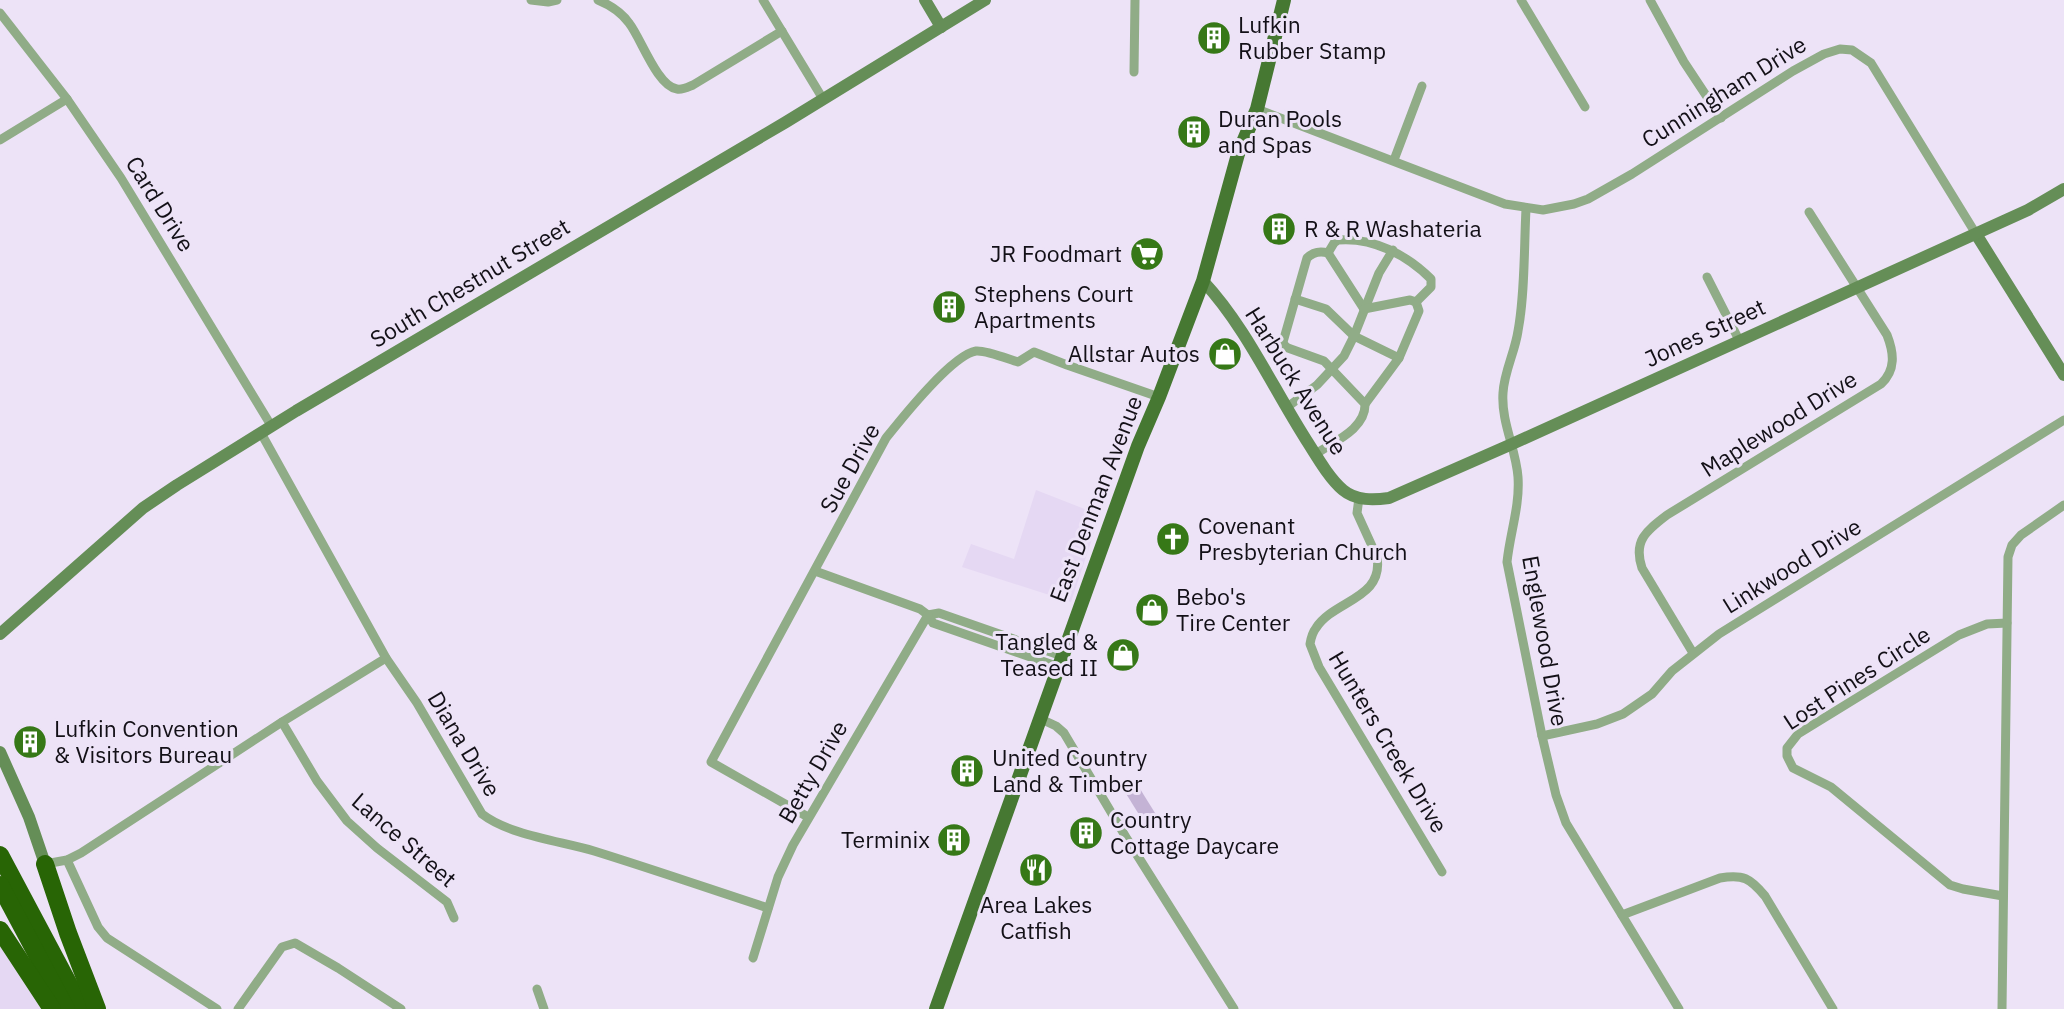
<svg xmlns="http://www.w3.org/2000/svg" width="2064" height="1009" viewBox="0 0 2064 1009" font-family="'IBM Plex Sans',sans-serif">
<style>
.built{fill:#e5d8f3}
.green{fill:#c4b3d5}
.lines{fill:none;stroke-linecap:round;stroke-linejoin:round}
.street{stroke:#90ac87;stroke-width:9}
.secondary{stroke:#658e57;stroke-width:12}
.primary{stroke:#467832;stroke-width:14}
.highway{stroke:#286505;stroke-width:18}
.labels{text-anchor:middle;stroke-width:6;stroke-linejoin:round;paint-order:stroke}
.poi-label{font-size:23px;fill:#131017;stroke:#ede3f7;text-anchor:start}
.street-label{font-size:23px;fill:#131017;stroke:#ede3f7}
</style>
<rect width="100%" height="100%" fill="#ede3f7"/>
<!-- built -->
<g class="built">
<polygon points="1036,490 1100,515 1071,602 962,567 971,544 1014,559"/>
<polygon points="0,939 45,1009 0,1009"/>
</g>
<!-- green -->
<polygon class="green" points="1137,784 1160,821 1148,829 1125,792"/>
<g class="lines">
<!-- street -->
<g class="street">
<polyline points="531,0 548,2 557,0"/>
<path d="M598,0c12,5 24,13 31,23 12,15 28,63 48,66 6,1 11,-2 16,-4l89,-54"/>
<polyline points="763,0 823,99"/>
<polyline points="1521,0 1585,107"/>
<polyline points="1650,0 1684,62 1721,118"/>
<polyline points="0,13 67,99 121,178 272,427"/>
<polyline points="1134,72 1135,0"/>
<polyline points="1257,109 1505,204 1543,210 1574,204 1588,199 1632,174 1793,71 1824,54 1840,49 1852,50 1871,63 1976,234"/>
<polyline points="0,140 67,99"/>
<polyline points="1394,160 1422,86"/>
<path d="M1526,209c-2,38 -1,85 -8,122 -3,21 -14,41 -15,62 -2,29 13,56 15,84 2,29 -8,56 -11,85l35,174 14,59 10,28 113,186"/>
<polyline points="1328,253 1364,309"/>
<polyline points="1707,277 1739,340"/>
<polyline points="1295,299 1326,309 1354,336 1399,358 1365,404"/>
<polyline points="1399,358 1419,311 1416,302"/>
<polyline points="1286,408 1317,385 1344,356 1354,336 1379,273 1393,250"/>
<path d="M261,433l125,225 31,45 65,111c27,21 78,27 112,37 58,18 116,38 174,57"/>
<path d="M1316,454c17,-12 50,-25 49,-50l-41,-43 -36,-13 -3,-2 -2,-4 24,-84c6,-6 14,-7 21,-5l6,-10 4,-3c35,-3 69,15 93,39v8l-15,15 -6,-2 -46,9"/>
<path d="M1359,498l-2,15 20,44c7,42 -43,43 -61,71 -4,5 -5,10 -6,16l9,23 123,205"/>
<polyline points="815,571 920,609 928,615 933,623 1059,667"/>
<polyline points="928,615 939,613 1062,656"/>
<path d="M1693,653l-51,-85c-9,-27 4,-37 25,-53l214,-131c15,-14 13,-31 6,-49l-78,-123"/>
<polyline points="1041,719 1056,726 1064,733 1127,839 1234,1009"/>
<polyline points="282,722 317,781 347,821 377,848 447,902 454,918"/>
<polyline points="1542,736 1597,724 1623,714 1652,694 1672,671 1719,634 2064,420"/>
<path d="M808,817l-97,-55 175,-324c16,-20 66,-83 90,-87 10,-1 32,8 42,11l16,-10 33,13 92,32"/>
<polyline points="67,860 98,927 107,938 217,1009"/>
<polyline points="45,864 67,860 81,853 282,722 386,658"/>
<polyline points="2003,896 1963,889 1950,885 1831,787 1793,768 1787,756 1787,748 1798,734 1959,635 1987,624 2007,623"/>
<path d="M1622,915l98,-37c23,-4 30,0 45,18l68,113"/>
<polyline points="753,958 778,877 793,845 928,615"/>
<polyline points="537,989 544,1009"/>
<polyline points="238,1009 282,947 295,943 338,968 401,1009"/>
<polyline points="2002,1009 2008,557 2012,545 2021,535 2064,505"/>
</g>
<!-- secondary -->
<g class="secondary">
<polyline points="925,0 941,27"/>
<polyline points="1976,234 2064,375"/>
<path d="M1203,281c42,45 69,105 102,157 11,17 23,39 38,52 13,11 31,10 46,8l123,-54 516,-234 36,-21"/>
<polyline points="0,634 143,508 177,485 296,411 786,122 985,0"/>
<polyline points="0,752 29,817 45,864"/>
</g>
<!-- primary -->
<polyline class="primary" points="936,1009 1138,446 1159,397 1203,281 1238,154 1257,109 1284,0"/>
<!-- highway -->
<g class="highway">
<polyline points="0,855 82,1009"/>
<polyline points="45,864 68,933 97,1009"/>
<polyline points="0,885 66,1009"/>
<polyline points="0,930 52,1009"/>
</g>
</g>
<!-- icons -->
<defs>
<g id="building-disc" transform="scale(1.75)"><circle r="9.5" fill="#367817" stroke="#ede3f7"/><path d="M-4-6H4V6H1V3H-1V6H-4ZM-2.5-4.3h1.7v1.8h-1.7ZM.8-4.3h1.7v1.8H.8ZM-2.5-1h1.7V.8h-1.7ZM.8-1h1.7V.8H.8Z" fill="#fff"/></g>
<g id="supermarket-disc" transform="scale(1.75)"><circle r="9.5" fill="#367817" stroke="#ede3f7"/><path d="M-6-5.5h2.5l.6 2H6L4.5 2H-2.5L-4.4-4H-6ZM-1.5 3.2a1.3 1.3 0 1 0 .1 0ZM3 3.2a1.3 1.3 0 1 0 .1 0Z" fill="#fff"/></g>
<g id="shop-disc" transform="scale(1.75)"><circle r="9.5" fill="#367817" stroke="#ede3f7"/><path d="M-5-2.5h2.3a2.7 3.5 0 0 1 5.4 0H5L5.5 6h-11ZM-1.5-2.5h3a1.5 2.3 0 0 0-3 0Z" fill="#fff"/></g>
<g id="church-disc" transform="scale(1.75)"><circle r="9.5" fill="#367817" stroke="#ede3f7"/><path d="M-1.2-6h2.4v3.5h3.3v2.4h-3.3V6h-2.4V-.1h-3.3v-2.4h3.3Z" fill="#fff"/></g>
<g id="restaurant-disc" transform="scale(1.75)"><circle r="9.5" fill="#367817" stroke="#ede3f7"/><path d="M-5-6h1v4h1v-4h1v4h1v-4h1v5L-1.5 .5V6h-2V.5L-5-1ZM5-6V6H3V1.5H1.5Q1.5-4 5-6Z" fill="#fff"/></g>
</defs>
<g fill-rule="evenodd">
<use href="#building-disc" x="1214" y="38"/>
<use href="#building-disc" x="1194" y="132"/>
<use href="#building-disc" x="1279" y="229"/>
<use href="#supermarket-disc" x="1147" y="254"/>
<use href="#building-disc" x="949" y="307"/>
<use href="#shop-disc" x="1225" y="354"/>
<use href="#church-disc" x="1173" y="539"/>
<use href="#shop-disc" x="1152" y="610"/>
<use href="#shop-disc" x="1123" y="655"/>
<use href="#building-disc" x="30" y="742"/>
<use href="#building-disc" x="967" y="771"/>
<use href="#building-disc" x="1086" y="833"/>
<use href="#building-disc" x="954" y="840"/>
<use href="#restaurant-disc" x="1036" y="870"/>
</g>
<g class="labels">
<!-- poi labels -->
<g class="poi-label">
<text x="1238" y="33">Lufkin<tspan x="1238" dy="26">Rubber Stamp</tspan></text>
<text x="1218" y="127">Duran Pools<tspan x="1218" dy="26">and Spas</tspan></text>
<text x="1304" y="237">R &amp; R Washateria</text>
<text x="1122" y="262" text-anchor="end">JR Foodmart</text>
<text x="974" y="302">Stephens Court<tspan x="974" dy="26">Apartments</tspan></text>
<text x="1200" y="362" text-anchor="end">Allstar Autos</text>
<text x="1198" y="534">Covenant<tspan x="1198" dy="26">Presbyterian Church</tspan></text>
<text x="1176" y="605">Bebo's<tspan x="1176" dy="26">Tire Center</tspan></text>
<text x="1098" y="650" text-anchor="end">Tangled &amp;<tspan x="1098" dy="26">Teased II</tspan></text>
<text x="54" y="737">Lufkin Convention<tspan x="54" dy="26">&amp; Visitors Bureau</tspan></text>
<text x="992" y="766">United Country<tspan x="992" dy="26">Land &amp; Timber</tspan></text>
<text x="1110" y="828">Country<tspan x="1110" dy="26">Cottage Daycare</tspan></text>
<text x="930" y="848" text-anchor="end">Terminix</text>
<text x="1036" y="913" text-anchor="middle">Area Lakes<tspan x="1036" dy="26">Catfish</tspan></text>
</g>
<!-- street labels -->
<g class="street-label">
<text transform="translate(1724 92) rotate(-32)" y="8">Cunningham Drive</text>
<text transform="translate(160 204) rotate(58)" y="8">Card Drive</text>
<text transform="translate(470 283) rotate(-31)" y="8">South Chestnut Street</text>
<text transform="translate(1705 333) rotate(-25)" y="8">Jones Street</text>
<text transform="translate(1296 381) rotate(58)" y="8">Harbuck Avenue</text>
<text transform="translate(1779 424) rotate(-32)" y="8">Maplewood Drive</text>
<text transform="translate(850 468) rotate(-61)" y="8">Sue Drive</text>
<text transform="translate(1096 499) rotate(-69)" y="8">East Denman Avenue</text>
<text transform="translate(1792 566) rotate(-32)" y="8">Linkwood Drive</text>
<text transform="translate(1545 641) rotate(80)" y="8">Englewood Drive</text>
<text transform="translate(1857 678) rotate(-33)" y="8">Lost Pines Circle</text>
<text transform="translate(1388 742) rotate(59)" y="8">Hunters Creek Drive</text>
<text transform="translate(464 744) rotate(59)" y="8">Diana Drive</text>
<text transform="translate(813 772) rotate(-60)" y="8">Betty Drive</text>
<text transform="translate(404 840) rotate(41)" y="8">Lance Street</text>
</g>
</g>
</svg>
